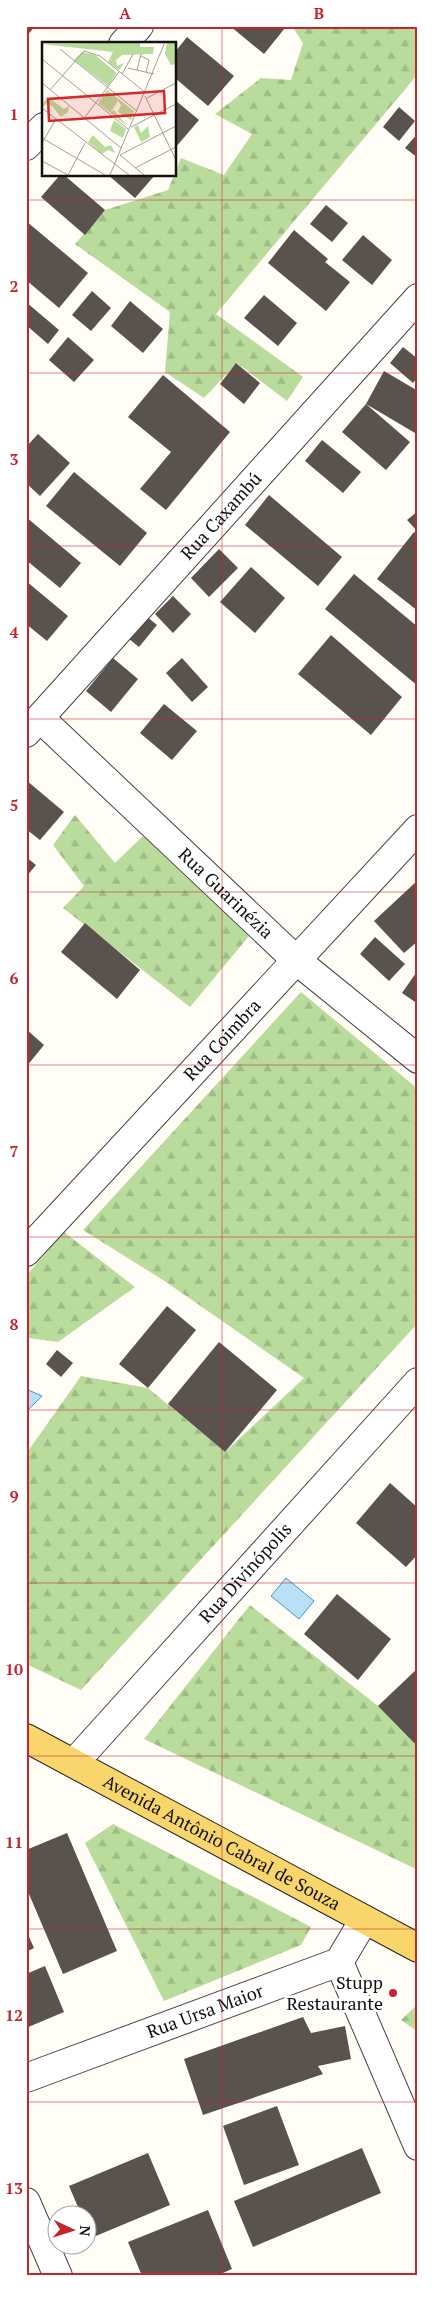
<svg xmlns="http://www.w3.org/2000/svg" width="444" height="2302" viewBox="0 0 444 2302" font-family="'PT Serif',serif">
<style>
.forest{fill:url(#forest-firs)}
.water{fill:#b9e0f7;stroke:#3f96cf}
.building{fill:#5a524d}
.lines{fill:none;stroke-linecap:round;stroke-linejoin:round}
.minor-casing{stroke:#444;stroke-width:30}
.primary-casing{stroke:#222;stroke-width:30}
.minor{stroke:#fff;stroke-width:28}
.primary{stroke:#f9d66b;stroke-width:28}
.grid{fill:none;stroke:#c4262e;stroke-width:1;stroke-opacity:0.55}
.poi-dot{fill:#c4262e;stroke:#fff;stroke-width:2}
.labels{text-anchor:middle;stroke-width:5;stroke-linejoin:round;paint-order:stroke}
.street-label{font-size:18px;fill:#111;stroke:#fff}
.poi-label{font-size:18px;fill:#111;stroke:#fff;text-anchor:end}
.inset-road{fill:none;stroke:#a09f9a;stroke-width:1}
.view{fill:#d62828;fill-opacity:0.15;stroke:#d62828;stroke-width:2.5}
.inset-edge{fill:none;stroke:#111;stroke-width:2.5}
.neatline{fill:none;stroke:#c4262e;stroke-width:2}
.grid-label{font-size:16px;text-anchor:middle;font-weight:bold;fill:#c4262e}
</style>
<defs>
<pattern id="forest-firs" width="22" height="20" patternUnits="userSpaceOnUse" patternTransform="scale(1.25)"><rect width="22" height="20" fill="#b9dc9c"/><path d="M5 1l3.5 6h-7zM16 11l3.5 6h-7z" fill="#9ebc85"/></pattern>
</defs>
<rect width="100%" height="100%" fill="#fffdf5"/>
<!-- forest -->
<g class="forest">
<polygon points="292,26 418,26 418,74 216,314 303,377 287,401 237,363 204,398 165,372 170,312 75,244 105,210 168,190 181,158 224,175 252,134 215,114 261,78 291,80 303,43"/>
<polygon points="75,815 115,863 143,836 249,936 190,1007 63,908 84,886 53,845"/>
<polygon points="301,992 418,1089 418,1323 81,1690 26,1664 26,1454 81,1376 148,1388 225,1452 304,1378 166,1282 83,1230"/>
<polygon points="64,1232 135,1287 58,1342 28,1338 26,1340 26,1276"/>
<polygon points="250,1605 378,1706 418,1747 418,1870 144,1739"/>
<polygon points="113,1824 311,1927 301,1945 164,2001 85,1843"/>
<polygon points="418,2004 418,2032 401,2020"/>
</g>
<!-- water -->
<g class="water">
<polygon points="26,1389 42,1396 26,1412"/>
<polygon points="286,1578 314,1601 299,1619 271,1596"/>
</g>
<!-- building -->
<g class="building">
<polygon points="26,26 35,26 26,37"/>
<polygon points="230,26 283,26 285,28 264,54"/>
<polygon points="187,37 234,76 208,106 175,78 175,52"/>
<polygon points="175,100 199,120 175,148"/>
<polygon points="399,107 415,121 399,141 383,127"/>
<polygon points="418,133 418,158 405,148"/>
<polygon points="60,175 64,175 105,210 85,235 41,197"/>
<polygon points="108,175 155,175 135,198"/>
<polygon points="326,205 348,223 332,242 310,224"/>
<polygon points="26,221 88,273 59,308 26,280"/>
<polygon points="294,230 328,259 325,262 350,282 326,311 268,263"/>
<polygon points="363,235 392,260 372,285 342,260"/>
<polygon points="92,291 111,308 91,331 72,315"/>
<polygon points="264,295 297,323 278,346 244,318"/>
<polygon points="130,301 163,329 143,353 111,326"/>
<polygon points="26,302 59,330 48,344 26,325"/>
<polygon points="68,337 94,360 74,382 49,360"/>
<polygon points="403,347 418,359 418,377 413,383 390,363"/>
<polygon points="236,363 260,383 244,404 220,384"/>
<polygon points="384,371 418,391 418,427 415,433 366,404"/>
<polygon points="163,375 230,432 166,510 140,489 171,452 128,417"/>
<polygon points="366,404 410,442 386,470 342,432"/>
<polygon points="38,434 70,463 40,496 26,483 26,447"/>
<polygon points="322,440 361,472 343,493 305,461"/>
<polygon points="74,472 147,533 120,566 46,506"/>
<polygon points="269,495 342,557 318,586 245,525"/>
<polygon points="418,511 418,532 407,520"/>
<polygon points="26,517 81,563 60,588 26,560"/>
<polygon points="414,532 418,535 418,611 377,579"/>
<polygon points="219,549 238,568 209,597 191,578"/>
<polygon points="251,567 285,598 255,633 220,602"/>
<polygon points="354,574 418,627 418,686 325,609"/>
<polygon points="26,581 68,616 47,641 26,624"/>
<polygon points="173,596 191,614 173,633 155,614"/>
<polygon points="146,616 157,625 139,647 128,638"/>
<polygon points="331,635 402,697 371,735 298,674"/>
<polygon points="113,658 138,679 111,712 86,691"/>
<polygon points="182,658 208,687 192,702 166,673"/>
<polygon points="164,704 197,731 172,760 140,733"/>
<polygon points="26,780 64,812 40,840 26,829"/>
<polygon points="26,857 36,865 26,877"/>
<polygon points="418,880 418,941 404,953 374,921"/>
<polygon points="85,923 140,970 117,999 61,952"/>
<polygon points="375,937 405,964 389,981 360,954"/>
<polygon points="418,970 418,1004 402,993"/>
<polygon points="26,1029 44,1045 26,1067"/>
<polygon points="167,1306 196,1330 148,1388 119,1364"/>
<polygon points="219,1342 277,1390 225,1452 168,1404"/>
<polygon points="57,1350 73,1363 61,1377 46,1364"/>
<polygon points="390,1483 418,1508 418,1554 406,1567 356,1523"/>
<polygon points="337,1594 391,1639 358,1680 304,1634"/>
<polygon points="418,1668 418,1747 378,1706"/>
<polygon points="67,1833 117,1951 63,1974 26,1887 26,1850"/>
<polygon points="26,1930 34,1948 26,1952"/>
<polygon points="45,1966 64,2012 26,2028 26,1974"/>
<polygon points="303,2017 311,2033 345,2026 351,2059 318,2066 323,2074 203,2115 184,2059"/>
<polygon points="277,2106 299,2165 244,2185 223,2126"/>
<polygon points="362,2148 381,2193 253,2247 234,2201"/>
<polygon points="148,2153 170,2205 91,2238 88,2230 88,2214 81,2214 69,2186"/>
<polygon points="208,2210 232,2269 216,2276 142,2276 128,2242"/>
</g>
<g class="lines">
<!-- minor casing -->
<g class="minor-casing">
<g id="minor">
<polyline points="123,44 139,26"/>
<polyline points="26,146 44,127"/>
<path id="s1" d="M41,719l255,241 122,99"/>
<path id="s2" d="M26,733l392,-435"/>
<path id="s3" d="M26,1252l392,-423"/>
<path id="s4" d="M74,1763l344,-381"/>
<polyline points="339,1962 418,2146"/>
<path id="s5" d="M26,2078l313,-116 25,-42"/>
<polyline points="26,2202 58,2276"/>
</g>
</g>
<!-- primary casing -->
<g class="primary-casing">
<g id="primary">
<path id="s6" d="M26,1738l392,210"/>
</g>
</g>
<!-- minor -->
<use href="#minor" class="minor"/>
<!-- primary -->
<use href="#primary" class="primary"/>
</g>
<!-- grid -->
<path class="grid" d="M222,26v2250M26,200h392M26,373h392M26,546h392M26,719h392M26,892h392M26,1065h392M26,1237h392M26,1410h392M26,1583h392M26,1756h392M26,1929h392M26,2102h392"/>
<!-- markers -->
<circle class="poi-dot" cx="393" cy="1993" r="5"/>
<g class="labels">
<!-- street labels -->
<g class="street-label">
<text dy="6" stroke="none"><textPath href="#s2" startOffset="292">Rua Caxambú</textPath></text>
<text dy="6" stroke="none"><textPath href="#s1" startOffset="254">Rua Guarinézia</textPath></text>
<text dy="6" stroke="none"><textPath href="#s3" startOffset="289">Rua Coimbra</textPath></text>
<text dy="6" stroke="none"><textPath href="#s4" startOffset="256">Rua Divinópolis</textPath></text>
<text dy="6" stroke="none"><textPath href="#s6" startOffset="222">Avenida Antônio Cabral de Souza</textPath></text>
<text dy="6" stroke="none"><textPath href="#s5" startOffset="191">Rua Ursa Maior</textPath></text>
</g>
<!-- poi labels -->
<g class="poi-label">
<text x="383" y="1989">Stupp<tspan x="383" dy="21">Restaurante</tspan></text>
</g>
</g>
<!-- overview -->
<g transform="translate(42 42)">
<rect width="134" height="134" fill="#fffdf5"/>
<path d="M98,0v5h14l-1,7 -31,1 -6,5 1,6 7,-3 -5,7 -11,-8 5,-10 -71,-8zM125,0h9v22l-5,1 -6,-11zM40,10l13,3 22,18 -9,13 -34,-26zM65,48l27,21 -3,9 -13,-8 3,-7 -3,-4 -7,11 3,-2 13,16 -29,-23zM7,56l15,11 5,-3 -1,6 -7,5 -9,-11 -5,-2 -5,3 2,-6zM72,78l12,9 -3,9 -13,-7zM96,83l3,8 7,-7 2,11 -9,5 -7,-15zM51,93l12,12 6,-2 4,8 -7,-3 -6,4 -14,-12z" fill="#b9dc9c"/>
<path class="inset-road" d="M18,7l77,62M99,14l8,4 -3,12M0,17l86,70M86,26l26,6M95,28l4,-16M80,32l11,-20M0,41l79,65M8,48l34,-39 16,5 46,37M103,54l31,64M105,56l29,-15M0,66l87,67M43,75l34,-45M89,85l45,-23M0,96l63,37M0,101l14,-24M78,113l56,-29M78,113l24,20M0,119l26,14M93,126l41,-21M26,133l17,-32M68,133l55,-133"/>
<path class="view" d="M122,49l1,22 -116,8 -1,-22z"/>
<rect width="134" height="134" class="inset-edge"/>
</g>
<!-- border -->
<rect width="444" height="2302" fill="none" stroke="#ffffff" stroke-width="55"/>
<!-- north arrow -->
<g transform="translate(72 2230) rotate(94)"><circle r="24" fill="#ffffff" stroke="#a0a0a0"/>
<path d="M0-4L9 19L0 12L-9 19Z" fill="#c4262e"/>
<text y="-8" font-size="14" font-weight="bold" text-anchor="middle" fill="#111111">N</text>
</g>
<rect x="28" y="28" width="388" height="2246" class="neatline"/>
<g class="grid-label">
<text x="125" y="19">A</text>
<text x="319" y="19">B</text>
<text x="14" y="120">1</text>
<text x="14" y="292">2</text>
<text x="14" y="465">3</text>
<text x="14" y="638">4</text>
<text x="14" y="811">5</text>
<text x="14" y="984">6</text>
<text x="14" y="1157">7</text>
<text x="14" y="1330">8</text>
<text x="14" y="1502">9</text>
<text x="14" y="1675">10</text>
<text x="14" y="1848">11</text>
<text x="14" y="2021">12</text>
<text x="14" y="2194">13</text>
</g>
</svg>
